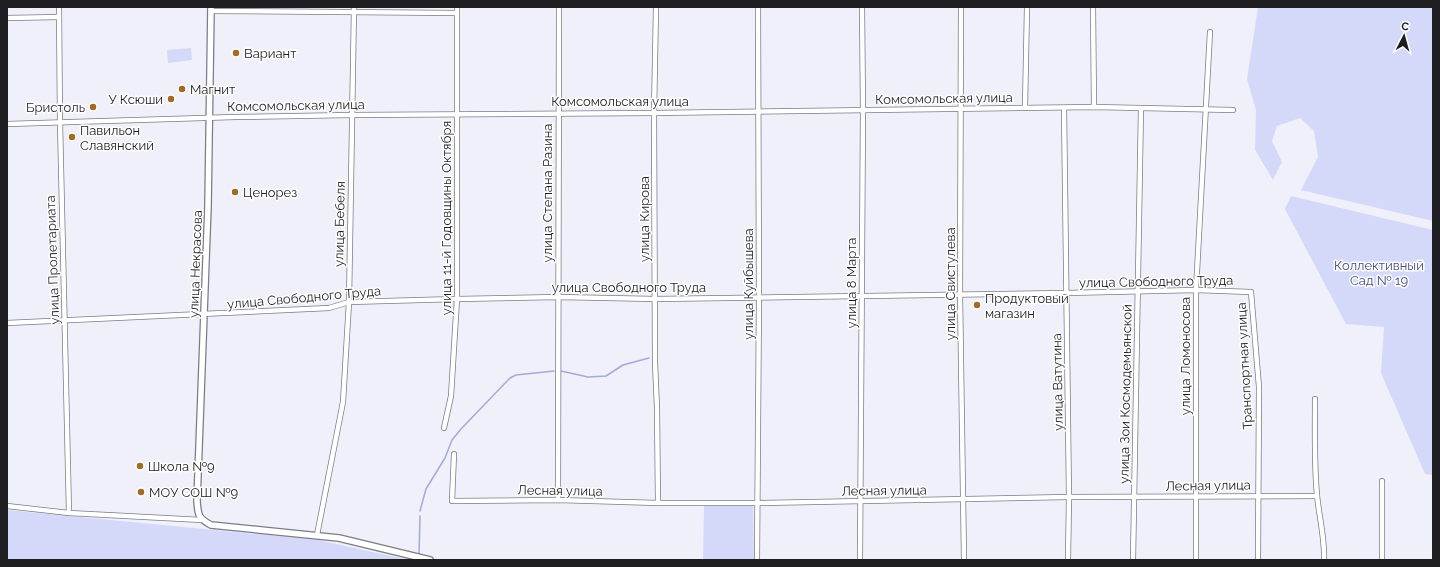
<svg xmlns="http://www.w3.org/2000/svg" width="1440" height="567" viewBox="0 0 1440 567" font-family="Raleway,sans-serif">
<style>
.green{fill:#d5d9f9}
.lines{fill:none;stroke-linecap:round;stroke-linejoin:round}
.stream{stroke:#a4a9d8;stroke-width:1.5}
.minor-casing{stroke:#7b7c85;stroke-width:6}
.tertiary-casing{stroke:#7b7c85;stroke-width:8}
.minor{stroke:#fff;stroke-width:4.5}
.tertiary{stroke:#fff;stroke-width:5.5}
.poi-dot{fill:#a06b23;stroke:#fff;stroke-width:1.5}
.labels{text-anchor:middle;stroke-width:3;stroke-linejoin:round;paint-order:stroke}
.poi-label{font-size:13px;fill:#1e1e22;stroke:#fff;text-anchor:start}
.street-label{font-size:13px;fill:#1e1e22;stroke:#fff}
.park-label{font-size:13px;fill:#484b86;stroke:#fff}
</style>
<rect width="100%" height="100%" fill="#eff0fa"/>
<!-- green -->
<g class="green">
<polygon points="1258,7 1433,7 1433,221 1301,190 1318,157 1314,131 1300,118 1277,126 1272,141 1282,162 1273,180 1255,150 1256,110 1247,79"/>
<polygon points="191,48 192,60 168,63 167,50"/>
<polygon points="1291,196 1433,230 1433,475 1425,474 1381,373 1384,327 1346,324 1285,209"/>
<polygon points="704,505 753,505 754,560 703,560"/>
<polygon points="7,510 318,540 409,560 7,560"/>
</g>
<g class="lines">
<!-- stream -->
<g class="stream">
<polyline points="561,371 588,377 606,376 623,365 649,358"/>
<polyline points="420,511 426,489 445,458 452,440 461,429 510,378 516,375 554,371"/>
<polyline points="419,556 420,516"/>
</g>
<!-- minor casing -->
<g class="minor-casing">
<g id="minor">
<polyline points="59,7 60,122 69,513"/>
<polyline points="656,7 654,113 655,363 657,408 658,503"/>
<polyline points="961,7 960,294 964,560"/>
<polyline points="1093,7 1094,107"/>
<polyline points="211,11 457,13"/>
<polyline points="7,18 59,17"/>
<polyline points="1025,108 1027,7"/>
<polyline points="1064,108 1069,497 1068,560"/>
<polyline points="7,124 235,117 351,115 654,113 1094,107 1233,110"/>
<polyline points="7,323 329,308 349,302 457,299 558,297 655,299 1066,293 1196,290 1251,292 1259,387 1258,560"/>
<path d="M1315,399c0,32 -1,64 2,96 2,22 8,43 7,65"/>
<polyline points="444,428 451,396 457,299 457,7"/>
<polyline points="454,454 452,501 558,500 658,503 757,503 1069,497 1317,496"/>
<polyline points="558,500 559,7"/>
<polyline points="7,506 69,513 202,520"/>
<polyline points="317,535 343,402 349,302 354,7"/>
<polyline points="757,560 759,297 758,7"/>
<polyline points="860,560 863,110 862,7"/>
<polyline points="1133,560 1141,108"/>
<polyline points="1196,560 1196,290 1210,32"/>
<polyline points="1382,560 1382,481"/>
</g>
</g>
<!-- tertiary casing -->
<g class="tertiary-casing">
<path id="tertiary" d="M211,7l-3,199 -11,295c1,14 1,17 14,24l128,13 91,22"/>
</g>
<!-- minor -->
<use href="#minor" class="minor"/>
<!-- tertiary -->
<use href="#tertiary" class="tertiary"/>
</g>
<!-- markers -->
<g class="poi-dot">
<circle cx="236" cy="53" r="4"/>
<circle cx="182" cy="89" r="4"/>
<circle cx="171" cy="99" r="4"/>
<circle cx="93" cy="107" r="4"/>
<circle cx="72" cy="137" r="4"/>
<circle cx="235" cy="192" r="4"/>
<circle cx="977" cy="305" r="4"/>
<circle cx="140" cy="466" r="4"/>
<circle cx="141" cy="492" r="4"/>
</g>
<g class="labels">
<!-- poi labels -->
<g class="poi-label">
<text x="244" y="58">Вариант</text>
<text x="190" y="94">Магнит</text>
<text x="163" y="104" text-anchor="end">У Ксюши</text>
<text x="85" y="112" text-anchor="end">Бристоль</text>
<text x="80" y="135">Павильон<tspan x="80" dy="15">Славянский</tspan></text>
<text x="243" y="197">Ценорез</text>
<text x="985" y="303">Продуктовый<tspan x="985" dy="15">магазин</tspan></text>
<text x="148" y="471">Школа №9</text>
<text x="149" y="497">МОУ СОШ №9</text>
</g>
<!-- street labels -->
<g class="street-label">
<text transform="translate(944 98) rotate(-1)" y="5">Комсомольская улица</text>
<text x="620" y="106">Комсомольская улица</text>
<text transform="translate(296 105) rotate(-1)" y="5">Комсомольская улица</text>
<text transform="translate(547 193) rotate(-90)" y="5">улица Степана Разина</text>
<text transform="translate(446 218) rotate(-90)" y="5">улица 11-й Годовщины Октября</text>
<text transform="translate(644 219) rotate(-90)" y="5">улица Кирова</text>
<text transform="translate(339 224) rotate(-89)" y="5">улица Бебеля</text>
<text transform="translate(52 260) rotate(-92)" y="5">улица Пролетариата</text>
<text transform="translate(195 264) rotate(-88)" y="5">улица Некрасова</text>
<text transform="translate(1156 281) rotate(-1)" y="5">улица Свободного Труда</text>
<text transform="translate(851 283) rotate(-90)" y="5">улица 8 Марта</text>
<text transform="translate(748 284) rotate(-90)" y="5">улица Куйбышева</text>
<text transform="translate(950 284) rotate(-90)" y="5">улица Свистулева</text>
<text x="629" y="292">улица Свободного Труда</text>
<text transform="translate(304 297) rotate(-5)" y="5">улица Свободного Труда</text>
<text transform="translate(1185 356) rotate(-90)" y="5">улица Ломоносова</text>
<text transform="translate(1244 366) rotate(-93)" y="5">Транспортная улица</text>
<text transform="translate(1057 382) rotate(-91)" y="5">улица Ватутина</text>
<text transform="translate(1125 394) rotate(-89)" y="5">улица Зои Космодемьянской</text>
<text transform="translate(1208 485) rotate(-1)" y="5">Лесная улица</text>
<text transform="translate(560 490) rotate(1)" y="5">Лесная улица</text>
<text transform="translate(884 490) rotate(-1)" y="5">Лесная улица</text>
</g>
<!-- park labels -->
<g class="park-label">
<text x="1379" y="270">Коллективный<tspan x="1379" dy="15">Сад № 19</tspan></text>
</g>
</g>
<!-- border -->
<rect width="1440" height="567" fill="none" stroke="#1e1e22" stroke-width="16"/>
<!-- north arrow -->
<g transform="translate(1404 36) rotate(6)" stroke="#ffffff" stroke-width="3" paint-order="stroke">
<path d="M0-3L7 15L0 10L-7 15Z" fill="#1e1e22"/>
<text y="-6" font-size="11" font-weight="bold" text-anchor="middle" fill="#1e1e22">С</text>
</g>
</svg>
